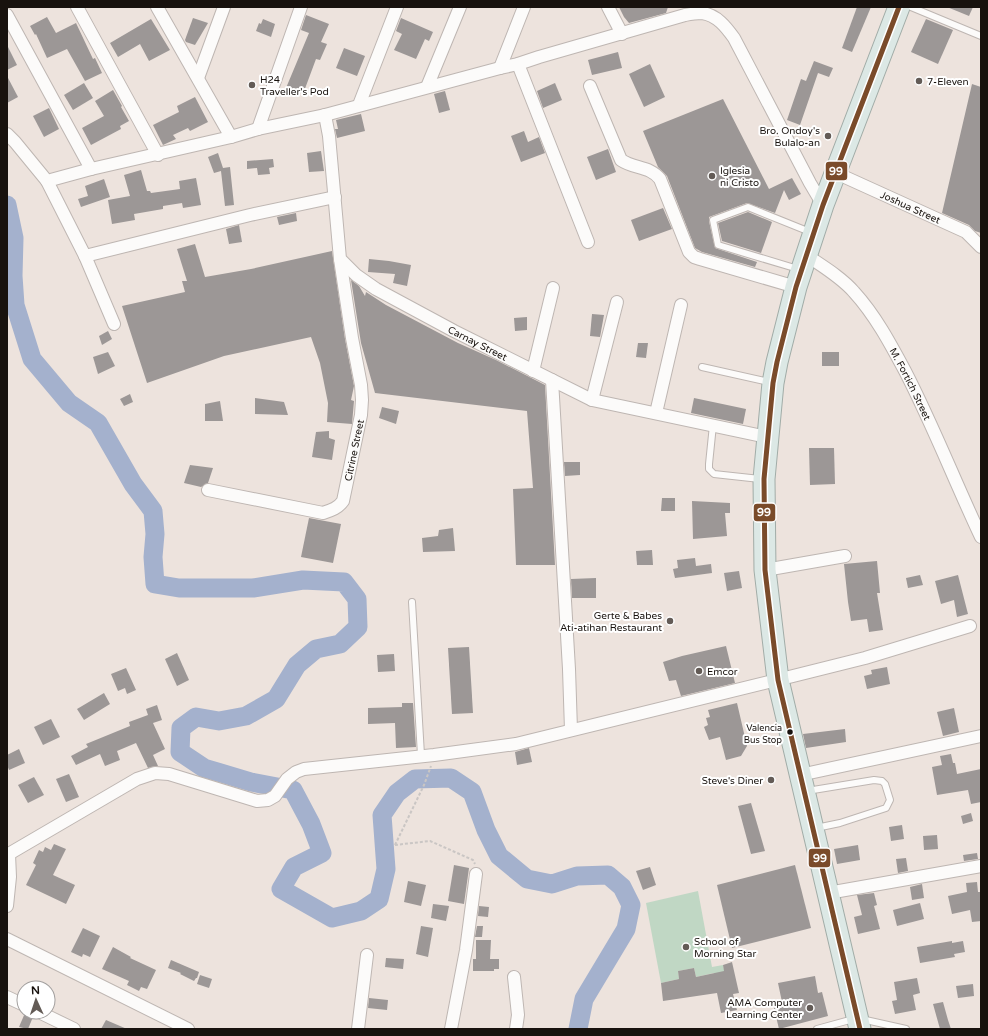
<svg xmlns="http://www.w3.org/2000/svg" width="988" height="1036" viewBox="0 0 988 1036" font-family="'Varela Round',sans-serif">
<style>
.green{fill:#c0d7c4}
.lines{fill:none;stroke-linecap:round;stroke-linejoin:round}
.river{stroke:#a4b1cd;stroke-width:19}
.building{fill:#9c9796}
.service-casing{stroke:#beb6b2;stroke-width:8}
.minor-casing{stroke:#beb6b2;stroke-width:14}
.trunk-casing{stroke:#a1aca7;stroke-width:23}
.path{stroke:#cac6c4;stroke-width:2;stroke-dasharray:3 2;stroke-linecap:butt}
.service{stroke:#fcfbfa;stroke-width:6}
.minor{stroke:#fcfbfa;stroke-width:12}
.trunk{stroke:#dce8e5;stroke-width:21}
.bus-1-casing{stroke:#fff;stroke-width:8}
.bus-1{stroke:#7a4b2a;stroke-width:5}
.poi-dot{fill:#635b56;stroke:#fff;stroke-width:1.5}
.bus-dot{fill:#18120e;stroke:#fff;stroke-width:1.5}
.labels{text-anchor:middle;stroke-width:4;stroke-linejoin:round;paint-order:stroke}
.bus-label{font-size:9px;fill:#18120e;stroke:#fff;text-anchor:end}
.poi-label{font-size:10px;fill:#18120e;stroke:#fff;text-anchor:start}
.street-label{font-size:10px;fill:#18120e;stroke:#fff}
.line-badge{stroke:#fff;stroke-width:1.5}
.badge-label{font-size:11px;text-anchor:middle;font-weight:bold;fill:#fff}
</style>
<rect width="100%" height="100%" fill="#ede3dd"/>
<!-- green -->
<polygon class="green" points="698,891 712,967 723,965 730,995 714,973 696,977 694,968 678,971 679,979 661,983 646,903"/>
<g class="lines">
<!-- river -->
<polyline class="river" points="7,205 14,238 13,276 15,305 32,359 69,403 98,423 133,484 153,511 155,534 153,557 155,584 179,588 253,588 303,580 344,582 357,599 358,627 340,644 316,649 297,665 276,699 246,716 219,721 196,717 181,728 180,752 204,768 251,782 293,790 311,824 322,853 294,867 281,889 332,918 361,911 379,899 386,869 382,815 397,793 415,779 451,778 472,792 486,830 499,856 527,879 552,884 577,876 608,875 622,887 631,905 626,929 584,999 578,1029"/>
</g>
<!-- building -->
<g class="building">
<polygon points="619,7 668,7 666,13 629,23 624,17"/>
<polygon points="857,7 871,7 852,52 842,48"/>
<polygon points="947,7 973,7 969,16"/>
<polygon points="306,15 329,24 321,42 327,44 320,60 316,59 303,94 286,88 309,33 301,30"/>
<polygon points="47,17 56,33 76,23 93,59 95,58 102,73 85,81 67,49 47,58 36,34 35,35 30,26"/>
<polygon points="193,18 208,23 195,45 186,42 185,40"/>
<polygon points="401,18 433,32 429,41 425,39 416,59 394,50 402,34 396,31"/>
<polygon points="151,19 170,50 149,61 140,44 118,57 110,43"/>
<polygon points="263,19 275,24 271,37 256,31 259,23 261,24"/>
<polygon points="926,19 953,30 938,64 911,52"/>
<polygon points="7,45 17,65 7,70"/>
<polygon points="344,48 365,56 357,76 336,68"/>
<polygon points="618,52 622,68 592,75 588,60"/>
<polygon points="814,61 833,68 829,77 818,73 800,125 787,120 801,79 806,81"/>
<polygon points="650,64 665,97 644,107 629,74"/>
<polygon points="7,76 18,97 7,103"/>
<polygon points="84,83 93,98 73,110 64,95"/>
<polygon points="555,83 562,100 543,108 537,91"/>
<polygon points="972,84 981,87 981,233 975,231 969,225 942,213"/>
<polygon points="113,90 122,106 121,107 129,121 120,126 121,129 91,145 82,128 104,116 95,101"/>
<polygon points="445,91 450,110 439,113 434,94"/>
<polygon points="195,97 208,122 190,131 188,128 173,135 176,139 163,145 153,125 179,112 177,106"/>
<polygon points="723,99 769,189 792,178 801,194 789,200 784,190 775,213 747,203 709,217 709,221 715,248 757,262 755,267 702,252 695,248 667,176 658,167 643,131"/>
<polygon points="49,108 59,129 44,137 33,116"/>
<polygon points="361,114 365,131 337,138 335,129 338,129 336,120"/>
<polygon points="524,131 528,142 539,137 545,153 521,162 511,136"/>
<polygon points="608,149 616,172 596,180 587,157"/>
<polygon points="321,151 324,171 309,172 307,153"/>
<polygon points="218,153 223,168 230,167 234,205 225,206 221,171 214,173 208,157"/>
<polygon points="273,159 274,167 269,168 270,174 258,175 257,168 247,169 247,161"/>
<polygon points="141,170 147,191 150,191 151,193 180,189 179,181 196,178 201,205 183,208 182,203 163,206 163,209 134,214 135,220 112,224 108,200 130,196 124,175"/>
<polygon points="104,179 110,197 81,207 78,199 88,196 85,186"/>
<polygon points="663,208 672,229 639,241 631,220"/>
<polygon points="748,212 772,222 761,253 722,241 718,223"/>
<polygon points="296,213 297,221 279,225 277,217"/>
<polygon points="239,225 242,242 229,244 226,229"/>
<polygon points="195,244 205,277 251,269 332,251 345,339 354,386 351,400 354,401 352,424 327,422 328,403 320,363 311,337 224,356 147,383 122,306 185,292 182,281 187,281 177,249"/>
<polygon points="369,259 389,261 411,265 407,286 393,283 395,274 368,272"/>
<polygon points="351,280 359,286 365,296 366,292 386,305 458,343 496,360 545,385 555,565 516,565 513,489 533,488 527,411 375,393 361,343"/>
<polygon points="592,314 604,315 600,337 590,336"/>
<polygon points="527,317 527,330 515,331 514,318"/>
<polygon points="108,331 112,339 102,345 99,336"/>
<polygon points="638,343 648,343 646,358 636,357"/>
<polygon points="108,352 115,366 98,374 93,357"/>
<rect x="822" y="352" width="17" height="14"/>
<polygon points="130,394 133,402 124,406 120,399"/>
<polygon points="255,398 284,402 288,415 255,414"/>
<polygon points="694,398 746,409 743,424 691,413"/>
<polygon points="220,401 223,421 205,421 205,404"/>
<polygon points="382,407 399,411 396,424 379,418"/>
<polygon points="329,431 329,438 335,440 332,460 312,457 316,432"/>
<polygon points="809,448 834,448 835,484 810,485"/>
<polygon points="564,462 580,462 580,475 565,476"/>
<polygon points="190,465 213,468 208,483 201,487 184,483"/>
<polygon points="662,498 675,498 675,511 661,511"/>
<polygon points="692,501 730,503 730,513 725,513 727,536 693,539"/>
<polygon points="309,518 341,524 333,563 301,557"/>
<polygon points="453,528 455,551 423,552 422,538 438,536 439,530"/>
<polygon points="652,550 653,565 637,565 636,551"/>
<polygon points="695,558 696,566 711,564 712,573 675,578 673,569 678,568 677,560"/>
<polygon points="877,561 880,593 877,593 883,630 869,632 867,619 851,621 848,602 844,564"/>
<polygon points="739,571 742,588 727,591 724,573"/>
<polygon points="920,575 923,585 908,588 906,578"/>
<polygon points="958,575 968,614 957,617 954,600 941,604 935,581"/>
<polygon points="596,578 596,598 572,598 571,579"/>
<polygon points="726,646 735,683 681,696 676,680 669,681 663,662 682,656"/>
<polygon points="469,647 473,713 452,714 448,648"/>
<polygon points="177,653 189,680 177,686 165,659"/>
<polygon points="394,654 395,671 378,672 377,655"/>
<polygon points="887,667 890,684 867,689 864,676 872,674 871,670"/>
<polygon points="126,668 136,690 127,694 125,688 118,691 111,674"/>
<polygon points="104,693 110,704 84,720 77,709"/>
<polygon points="402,703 413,703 416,747 396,748 395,723 368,724 368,708 402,707"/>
<polygon points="737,703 747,746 741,756 726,760 720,737 709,740 704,727 708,725 706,718 710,717 708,710"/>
<polygon points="157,705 162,720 153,723 165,749 153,755 158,766 148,768 136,743 117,751 120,760 105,766 100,754 76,765 71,756 88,747 86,744 130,726 129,722 148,715 146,709"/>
<polygon points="954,708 959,732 943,736 937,712"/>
<polygon points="51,719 60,737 43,745 34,727"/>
<polygon points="845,729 846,742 806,748 803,734"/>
<polygon points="529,748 532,762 517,765 515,752"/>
<polygon points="19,749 25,763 9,770 7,765 7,755"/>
<polygon points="951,754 953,763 955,763 957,774 981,769 981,802 971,804 968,790 937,795 932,767 942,765 940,756"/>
<polygon points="69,774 79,797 66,802 56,779"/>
<polygon points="34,777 44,795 28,803 18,785"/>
<polygon points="751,803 765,851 751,854 738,806"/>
<polygon points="971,813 973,821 963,824 961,816"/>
<polygon points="902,825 904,839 891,841 889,827"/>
<polygon points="937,835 938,849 924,850 923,836"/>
<polygon points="54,844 66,849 53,875 75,885 66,904 26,885 36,865 33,863 39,850 43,852 45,847 51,850"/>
<polygon points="858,845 860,860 837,864 834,849"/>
<polygon points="977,853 978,859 964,861 963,855"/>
<polygon points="906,858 908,871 898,873 896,859"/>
<polygon points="454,865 469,868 464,904 448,901"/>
<polygon points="795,865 811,928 732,948 717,885"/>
<polygon points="650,867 656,885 643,890 636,871"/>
<polygon points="408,881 426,885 421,906 404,902"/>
<polygon points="977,882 978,892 980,892 981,921 972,922 970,910 952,914 948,896 967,892 966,883"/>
<polygon points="922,884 924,898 912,900 910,887"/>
<polygon points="874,893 877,905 874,906 880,929 858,934 854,917 862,915 857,895"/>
<polygon points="920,903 924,919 897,926 893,910"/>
<polygon points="433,904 449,906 446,921 431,918"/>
<polygon points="479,906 489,907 488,917 478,916"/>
<polygon points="421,926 433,928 428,957 416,954"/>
<polygon points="477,926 483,926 482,937 475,937"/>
<polygon points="83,928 100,936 90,957 83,954 82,957 71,952"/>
<polygon points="476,940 491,940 490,959 499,959 499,969 494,969 494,971 473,971 473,959 476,959"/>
<polygon points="952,941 952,943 963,941 965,952 954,954 955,957 920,963 917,947"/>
<polygon points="113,947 131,957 130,958 156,970 147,989 141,987 139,991 127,985 129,981 102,969"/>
<polygon points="386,958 404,959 403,969 385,967"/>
<polygon points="171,960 199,972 197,978 196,978 194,981 180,974 181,973 168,968"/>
<polygon points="732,962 739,993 733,994 737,1010 721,1013 717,993 663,1001 661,983 679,979 678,971 694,968 696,977 724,971 723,965"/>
<polygon points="200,975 212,979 209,988 197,984"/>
<polygon points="815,976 818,993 822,992 828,1016 779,1029 773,1004 782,1002 778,983"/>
<polygon points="917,978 920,993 913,995 916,1010 895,1014 892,1001 897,1000 894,982"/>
<polygon points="973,984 974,996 958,998 956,986"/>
<polygon points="369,998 388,1000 387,1010 368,1008"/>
<polygon points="943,1002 948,1020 951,1029 940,1029 933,1004"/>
<polygon points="25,1013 33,1017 28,1029 19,1027"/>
<polygon points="106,1020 127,1029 101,1029"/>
</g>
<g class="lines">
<!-- service casing -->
<g class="service-casing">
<g id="service">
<polyline points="911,7 981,36"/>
<polyline points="798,269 718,245 713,220 748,207 810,232"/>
<polyline points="702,367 769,382"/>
<polyline points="713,425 709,464 709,469 714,474 760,479"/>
<polyline points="412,602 421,755"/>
<polyline points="807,791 874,780 882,781 885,784 890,800 886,808 840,823 816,828"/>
<polyline points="817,1029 857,1018 906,1029"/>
</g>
</g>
<!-- minor casing -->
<g class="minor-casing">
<g id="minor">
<polyline points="77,7 158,155"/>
<polyline points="157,7 231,137"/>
<polyline points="608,7 622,34"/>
<polyline points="7,15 91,169"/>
<polyline points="518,64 588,242"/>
<polyline points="500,68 524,7"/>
<polyline points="198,78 224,7"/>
<path d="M590,86l31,74c13,9 29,6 39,19l29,73 5,5 6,2 96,28"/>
<polyline points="427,87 460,7"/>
<polyline points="359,105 397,7"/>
<path id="s1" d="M325,115l4,21 11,123 16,16 20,14 78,42 138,69 175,37"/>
<polyline points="258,129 301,7"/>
<path d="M7,134l8,8 32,39 44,-12 140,-32 27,-8 67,-14 175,-47 18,-4 21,-7 146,-42c5,-1 12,-2 17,-2 15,2 24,14 32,25l76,145 13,22"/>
<path id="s2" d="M836,173l130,59 15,15"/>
<polyline points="47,181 85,256 250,215 335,197"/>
<path id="s3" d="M806,255c16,11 35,22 48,37 21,23 36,51 51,79 28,54 50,111 76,166"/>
<polyline points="85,256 114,324"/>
<polyline points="533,371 553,288"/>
<polyline points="552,380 569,669 571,730"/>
<polyline points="592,400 617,302"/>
<polyline points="656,413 681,305"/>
<path id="s4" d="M208,490l115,23c9,-3 15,-5 20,-12l18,-86 1,-15 -1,-15 -9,-47 -12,-79"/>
<polyline points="765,570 845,556"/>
<polyline points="800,775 981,736"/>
<polyline points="7,855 137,779 155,773 169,774 257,801 268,800 275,796 287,779 296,772 304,769 434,755 516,744 793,676 865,658 970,626"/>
<polyline points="828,893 981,866"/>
<polyline points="7,906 10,877 9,854"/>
<polyline points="7,939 188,1029"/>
<polyline points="514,977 518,1015 516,1029"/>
<polyline points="7,997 24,1005"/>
<polyline points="39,1012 74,1029"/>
<polyline points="358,1029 367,955"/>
<polyline points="451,1029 466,950 476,874"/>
</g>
</g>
<!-- trunk casing -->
<g class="trunk-casing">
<polyline id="trunk" points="860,1029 778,680 765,570 764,479 773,383 777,362 796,287 823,205 899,7"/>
</g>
<!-- path -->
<g class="path">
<polyline points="395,845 424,785 431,766"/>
<polyline points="395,845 430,841 473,860 475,864"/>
</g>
<!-- service -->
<use href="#service" class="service"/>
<!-- minor -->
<use href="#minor" class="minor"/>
<!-- trunk -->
<use href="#trunk" class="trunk"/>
<!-- bus-1 casing -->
<g class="bus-1-casing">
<polyline id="bus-1" points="860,1029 778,680 765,570 764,479 773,383 777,362 796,287 823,205 899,7"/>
</g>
<!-- bus-1 -->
<use href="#bus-1" class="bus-1"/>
</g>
<!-- markers -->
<g class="poi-dot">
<circle cx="919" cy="81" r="4"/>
<circle cx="252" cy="85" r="4"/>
<circle cx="828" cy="136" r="4"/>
<circle cx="712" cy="176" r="4"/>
<circle cx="670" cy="621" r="4"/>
<circle cx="699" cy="671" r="4"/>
<circle cx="771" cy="780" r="4"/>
<circle cx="686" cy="947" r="4"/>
<circle cx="810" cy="1008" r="4"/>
</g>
<circle class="bus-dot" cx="790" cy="732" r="3.5"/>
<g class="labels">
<!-- bus labels -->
<g class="bus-label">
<text x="782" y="731">Valencia<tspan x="782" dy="12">Bus Stop</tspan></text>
</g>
<!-- poi labels -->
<g class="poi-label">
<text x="260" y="83">H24<tspan x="260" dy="12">Traveller's Pod</tspan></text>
<text x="927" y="85">7-Eleven</text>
<text x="820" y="134" text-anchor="end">Bro. Ondoy's<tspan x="820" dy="12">Bulalo-an</tspan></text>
<text x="720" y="174">Iglesia<tspan x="720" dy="12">ni Cristo</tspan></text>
<text x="662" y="619" text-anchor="end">Gerte &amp; Babes<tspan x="662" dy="12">Ati-atihan Restaurant</tspan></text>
<text x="707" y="675">Emcor</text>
<text x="763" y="784" text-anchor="end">Steve's Diner</text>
<text x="694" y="945">School of<tspan x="694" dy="12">Morning Star</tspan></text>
<text x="802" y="1006" text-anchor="end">AMA Computer<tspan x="802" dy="12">Learning Center</tspan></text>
</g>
<!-- street labels -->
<g class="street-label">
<text dy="4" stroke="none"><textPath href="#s2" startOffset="82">Joshua Street</textPath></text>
<text dy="4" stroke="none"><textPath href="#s1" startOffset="307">Carnay Street</textPath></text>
<text dy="4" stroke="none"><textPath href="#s3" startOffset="169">M. Fortich Street</textPath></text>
<text dy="4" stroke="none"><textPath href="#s4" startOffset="193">Citrine Street</textPath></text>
</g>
</g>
<g class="line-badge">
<rect x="825" y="161" width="23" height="20" rx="4" fill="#7a4b2a"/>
<rect x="753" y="503" width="23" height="19" rx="4" fill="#7a4b2a"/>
<rect x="808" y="848" width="23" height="20" rx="4" fill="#7a4b2a"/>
</g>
<g class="badge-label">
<text x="836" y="175">99</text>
<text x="764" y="516">99</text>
<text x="820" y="862">99</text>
</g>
<!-- border -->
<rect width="988" height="1036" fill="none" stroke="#18120e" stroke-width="16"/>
<!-- north arrow -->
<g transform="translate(36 1000) rotate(357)"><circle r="19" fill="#ffffff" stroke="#a3a09f"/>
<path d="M0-3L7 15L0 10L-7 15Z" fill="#635b56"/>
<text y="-6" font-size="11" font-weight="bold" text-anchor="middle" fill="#18120e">N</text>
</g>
</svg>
